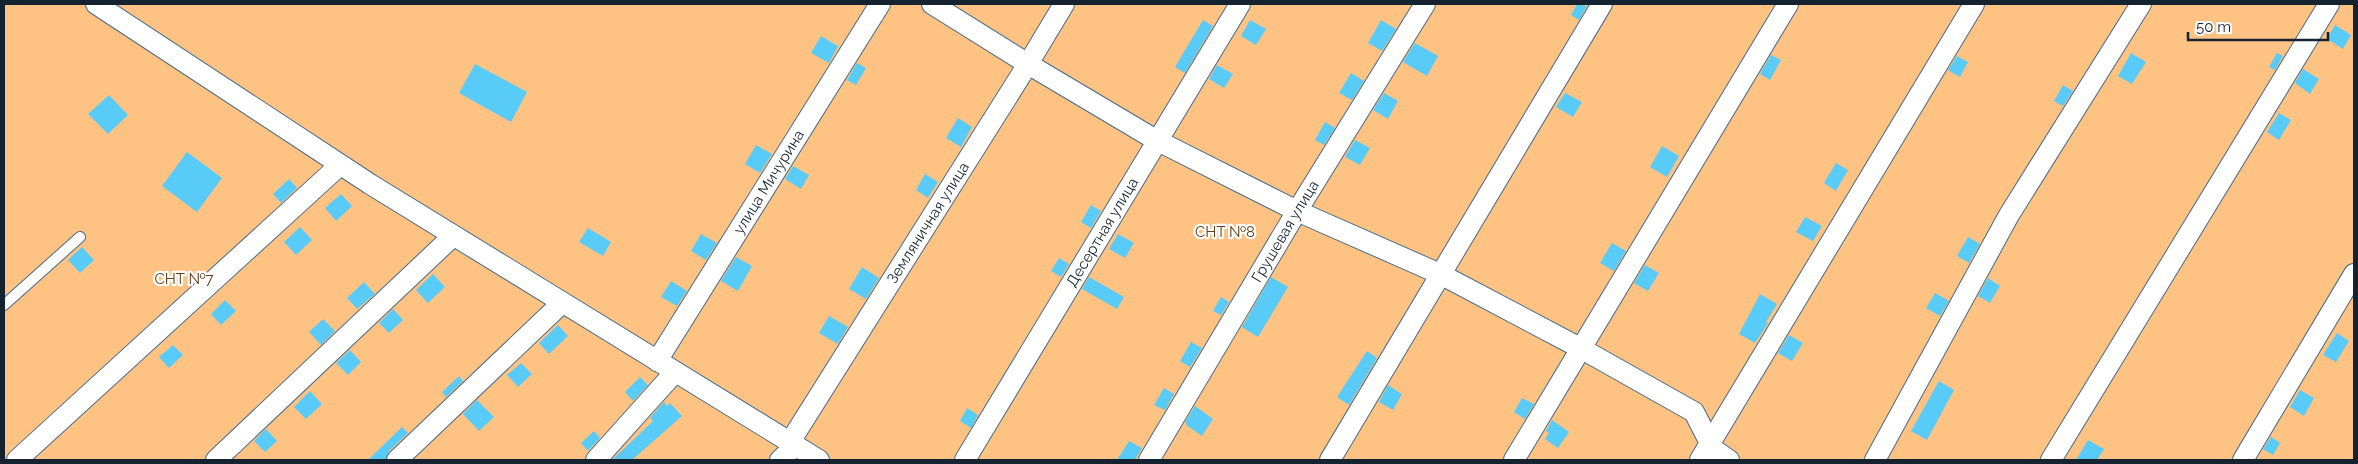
<svg xmlns="http://www.w3.org/2000/svg" width="2358" height="464" viewBox="0 0 2358 464" font-family="Raleway,sans-serif">
<style>
.green{fill:#fec382}
.building{fill:#58cbf9}
.lines{fill:none;stroke-linecap:round;stroke-linejoin:round}
.service-casing{stroke:#486988;stroke-width:12}
.minor-casing{stroke:#486988;stroke-width:22}
.service{stroke:#fff;stroke-width:10}
.minor{stroke:#fff;stroke-width:20}
.labels{text-anchor:middle;stroke-width:4.5;stroke-linejoin:round;paint-order:stroke}
.street-label{font-size:15px;fill:#152330;stroke:#fff}
.park-label{font-size:15px;fill:#624016;stroke:#fff}
</style>
<rect width="100%" height="100%" fill="#cce2f8"/>
<!-- green -->
<rect class="green" x="4" y="4" width="2350" height="456"/>
<!-- building -->
<g class="building">
<polygon points="1577,4 1587,6 1579,20 1571,15"/>
<polygon points="1203,20 1213,26 1185,73 1175,67"/>
<polygon points="1250,20 1266,29 1256,45 1241,36"/>
<polygon points="1381,20 1396,29 1382,51 1368,43"/>
<polygon points="2335,25 2351,35 2343,49 2327,39"/>
<polygon points="821,36 838,46 829,63 811,53"/>
<polygon points="1415,43 1438,56 1427,76 1403,62"/>
<polygon points="2131,53 2146,62 2132,84 2118,76"/>
<polygon points="2277,53 2283,56 2275,70 2269,67"/>
<polygon points="1771,55 1781,60 1770,80 1760,74"/>
<polygon points="1957,56 1968,62 1960,77 1948,70"/>
<polygon points="857,63 866,68 856,85 847,80"/>
<polygon points="475,64 527,92 511,122 459,93"/>
<polygon points="1217,65 1233,74 1224,88 1209,79"/>
<polygon points="2303,69 2319,79 2310,94 2295,83"/>
<polygon points="1351,73 1364,81 1352,100 1339,93"/>
<polygon points="2063,85 2073,91 2063,106 2054,101"/>
<polygon points="1384,93 1398,101 1388,119 1373,110"/>
<polygon points="1565,93 1582,102 1573,117 1556,107"/>
<polygon points="109,95 128,115 108,134 88,114"/>
<polygon points="2279,113 2291,120 2279,140 2267,132"/>
<polygon points="958,118 972,127 961,147 946,138"/>
<polygon points="1325,122 1335,128 1324,145 1315,140"/>
<polygon points="1355,140 1370,148 1360,165 1345,157"/>
<polygon points="756,145 772,154 760,173 745,164"/>
<polygon points="1662,146 1679,156 1667,177 1650,167"/>
<polygon points="187,152 222,178 197,212 162,186"/>
<polygon points="1836,163 1848,170 1836,191 1824,183"/>
<polygon points="793,166 809,175 801,189 785,179"/>
<polygon points="925,174 938,182 928,198 916,190"/>
<polygon points="289,179 297,188 281,203 273,194"/>
<polygon points="341,194 352,206 336,221 325,208"/>
<polygon points="1091,205 1101,211 1091,228 1081,222"/>
<polygon points="1805,217 1822,226 1813,241 1796,232"/>
<polygon points="300,227 312,240 296,255 284,242"/>
<polygon points="588,228 611,242 603,256 579,242"/>
<polygon points="701,234 717,243 706,260 691,251"/>
<polygon points="1118,234 1134,243 1125,258 1109,249"/>
<polygon points="1968,237 1980,244 1969,263 1957,256"/>
<polygon points="1612,243 1626,251 1614,271 1600,263"/>
<polygon points="82,247 94,260 80,273 68,260"/>
<polygon points="736,257 752,266 738,291 721,281"/>
<polygon points="1059,258 1069,264 1061,277 1051,271"/>
<polygon points="1645,265 1659,273 1648,291 1634,283"/>
<polygon points="862,267 879,278 866,299 849,289"/>
<polygon points="433,274 445,287 428,303 416,290"/>
<polygon points="1089,277 1124,297 1117,309 1082,289"/>
<polygon points="1271,277 1288,287 1258,337 1242,327"/>
<polygon points="1988,278 2000,286 1990,303 1978,296"/>
<polygon points="671,281 687,291 677,306 661,297"/>
<polygon points="364,282 375,294 357,309 347,298"/>
<polygon points="1935,293 1949,301 1940,316 1926,308"/>
<polygon points="1760,294 1777,304 1766,322 1768,323 1755,343 1739,334"/>
<polygon points="1221,297 1229,302 1221,315 1213,311"/>
<polygon points="225,300 236,311 221,325 211,314"/>
<polygon points="393,309 403,320 389,333 379,323"/>
<polygon points="829,316 848,327 838,344 819,333"/>
<polygon points="323,319 335,331 321,345 309,332"/>
<polygon points="558,325 568,336 549,354 539,343"/>
<polygon points="2337,333 2349,341 2336,362 2323,355"/>
<polygon points="1789,335 1803,343 1792,361 1778,353"/>
<polygon points="1191,342 1202,348 1190,367 1180,361"/>
<polygon points="173,345 183,355 169,368 159,357"/>
<polygon points="350,350 361,362 348,375 336,363"/>
<polygon points="1367,351 1377,358 1349,405 1337,397"/>
<polygon points="521,363 532,374 518,387 507,375"/>
<polygon points="459,376 463,381 446,397 442,392"/>
<polygon points="640,377 648,385 633,401 625,392"/>
<polygon points="1939,381 1954,390 1927,440 1911,431"/>
<polygon points="1388,385 1402,394 1393,410 1379,402"/>
<polygon points="1164,388 1174,394 1165,410 1154,405"/>
<polygon points="2300,390 2314,398 2304,416 2290,407"/>
<polygon points="310,391 322,404 306,419 294,407"/>
<polygon points="1522,398 1534,404 1525,419 1514,412"/>
<polygon points="477,400 494,417 479,431 463,414"/>
<polygon points="664,402 667,406 670,403 682,416 632,460 612,460 653,421 650,418"/>
<polygon points="1195,406 1213,419 1202,436 1186,425 1187,424 1185,422"/>
<polygon points="967,408 978,415 971,428 960,421"/>
<polygon points="1552,420 1569,432 1558,448 1545,439 1549,433 1546,431"/>
<polygon points="402,427 408,433 389,451 385,460 368,460"/>
<polygon points="266,429 277,441 265,452 254,441"/>
<polygon points="594,431 600,438 588,451 581,443"/>
<polygon points="2271,437 2280,443 2273,455 2263,449"/>
<polygon points="2088,440 2104,449 2097,460 2076,460"/>
<polygon points="1129,441 1142,448 1135,460 1117,460"/>
</g>
<g class="lines">
<!-- service casing -->
<g class="service-casing">
<polyline id="service" points="4,305 80,237"/>
</g>
<!-- minor casing -->
<g class="minor-casing">
<g id="minor">
<polyline points="96,4 370,184 819,460"/>
<polyline points="932,4 1028,64 1156,140 1297,211 1440,274 1582,349 1694,412 1713,449 1729,460"/>
<path id="s1" d="M657,361l223,-357"/>
<path id="s2" d="M790,442l238,-378 36,-60"/>
<polyline points="17,460 340,165"/>
<polyline points="216,460 453,236"/>
<polyline points="397,460 562,303"/>
<polyline points="596,460 675,372"/>
<polyline points="780,460 795,446"/>
<path id="s3" d="M965,460l275,-456"/>
<path id="s4" d="M1149,460l148,-249 128,-207"/>
<polyline points="1330,460 1602,4"/>
<polyline points="1514,460 1788,4"/>
<polyline points="1700,460 1974,4"/>
<polyline points="1875,460 2009,215 2141,4"/>
<polyline points="2051,460 2329,4"/>
<polyline points="2243,460 2354,274"/>
</g>
</g>
<!-- service -->
<use href="#service" class="service"/>
<!-- minor -->
<use href="#minor" class="minor"/>
</g>
<g class="labels">
<!-- street labels -->
<g class="street-label">
<text dy="5" stroke="none"><textPath href="#s1" startOffset="211">улица Мичурина</textPath></text>
<text dy="5" stroke="none"><textPath href="#s2" startOffset="259">Земляничная улица</textPath></text>
<text dy="5" stroke="none"><textPath href="#s3" startOffset="266">Десертная улица</textPath></text>
<text dy="5" stroke="none"><textPath href="#s4" startOffset="266">Грушевая улица</textPath></text>
</g>
<!-- park labels -->
<g class="park-label">
<text x="1225" y="237">СНТ №8</text>
<text x="184" y="284">СНТ №7</text>
</g>
</g>
<!-- border -->
<rect width="2358" height="464" fill="none" stroke="#152330" stroke-width="10"/>
<!-- scale -->
<path d="M2188 32v8h140v-8" fill="none" stroke="#152330" stroke-width="2.5"/>
<text x="2196" y="32" font-size="15" fill="#152330" stroke="#ffffff" stroke-width="4" paint-order="stroke">50 m</text>
</svg>
